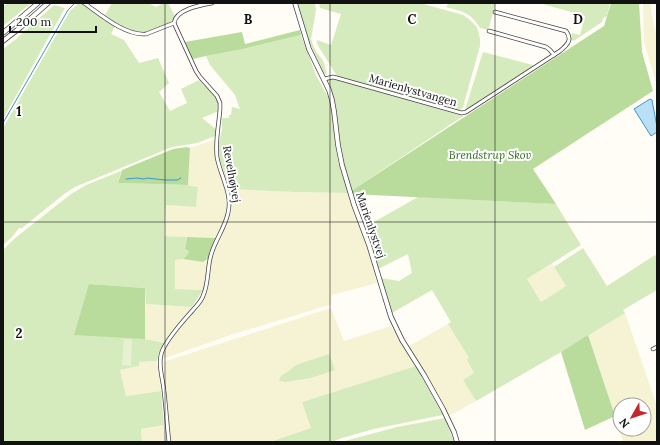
<svg xmlns="http://www.w3.org/2000/svg" width="660" height="445" viewBox="0 0 660 445" font-family="Lora,serif">
<style>
.farmland{fill:#f6f3d4;fill-rule:evenodd}
.green{fill:#d5ebbd}
.forest{fill:#b9dc9c}
.pitch{fill:#e6f2cf}
.water{fill:#b9e0f7;stroke:#3f96cf}
.lines{fill:none;stroke-linecap:round;stroke-linejoin:round}
.stream{stroke:#3f96cf;stroke-width:1}
.minor-casing{stroke:#444;stroke-width:4.5}
.tertiary-casing{stroke:#444;stroke-width:5.5}
.minor{stroke:#fff;stroke-width:3}
.tertiary{stroke:#fff;stroke-width:4}
.grid{fill:none;stroke:#111;stroke-width:1;stroke-opacity:0.55}
.labels{text-anchor:middle;stroke-width:4;stroke-linejoin:round;paint-order:stroke}
.street-label{font-size:11px;fill:#111;stroke:#fff}
.park-label{font-size:11px;font-style:italic;fill:#2f6b1f;stroke:#fff}
.grid-label{font-size:13px;text-anchor:middle;font-weight:bold;fill:#111;stroke:#fff;stroke-width:4;stroke-linejoin:round;paint-order:stroke}
</style>
<rect width="100%" height="100%" fill="#fffdf5"/>
<!-- farmland -->
<g class="farmland">
<polygon points="643,3 650,3 654,26 657,35 657,86 644,42"/>
<polygon points="214,140 216,141 215,154 217,162 224,184 227,209 224,224 216,238 164,236 166,205 196,207 198,187 188,185 190,148"/>
<polygon points="230,189 294,192 348,193 354,212 365,238 377,283 332,295 331,302 332,304 231,335 162,359 164,352 169,343 178,331 196,309 204,298 208,288 211,264 215,248 227,224 231,213 232,207"/>
<polygon points="183,259 208,262 205,284 203,290 175,289 175,260"/>
<polygon points="552,264 566,286 541,302 527,279"/>
<polygon points="146,304 192,307 165,343 145,339 145,313"/>
<polygon points="331,308 344,341 391,326 416,366 302,402 312,428 270,442 171,442 163,362"/>
<path d="M625,313l32,93v36h-34l-35,-107zM620,405h24v24h-24z"/>
<polygon points="448,324 470,359 467,360 474,373 463,380 476,401 449,416 409,346"/>
<polygon points="157,361 161,391 126,396 120,370 139,366 139,362"/>
<polygon points="164,425 167,442 142,442 141,429"/>
</g>
<!-- green -->
<g class="green">
<polygon points="8,3 31,3 3,26 3,6"/>
<polygon points="79,3 81,3 115,26 111,34 124,40 139,63 158,58 169,83 159,92 170,111 187,103 181,89 199,80 213,94 218,102 219,111 202,118 217,130 215,136 197,143 172,147 75,187 64,194 22,228 19,228 12,237 3,245 3,128 70,11"/>
<polygon points="112,3 148,3 156,7 164,3 168,3 175,16 170,23 146,32 142,33 122,27 105,15"/>
<path d="M298,3h17l1,7 -5,29 2,6 4,8 5,6 2,4 3,12c-5,-2 -6,-7 -8,-12 -10,-20 -16,-39 -21,-60z"/>
<path d="M319,3h101l43,12 7,5 7,7 3,12v7l-17,61c-3,5 -7,4 -12,2l-114,-33 -20,-32v-4l14,5 10,-31 -21,-6z"/>
<path d="M449,3h47l-8,27 -8,-2c-10,-16 -16,-16 -34,-21z"/>
<polygon points="539,3 610,3 607,16 603,18 602,22 578,38 574,41 571,40 572,33 580,35 585,16"/>
<polygon points="54,5 65,8 3,119 3,49 16,39"/>
<polygon points="301,35 316,75 329,99 332,111 335,143 338,161 348,193 294,192 230,189 219,158 219,143 222,129 222,118 229,118 229,115 231,115 232,107 240,109 235,95 210,65 206,56 243,49"/>
<polygon points="483,52 533,65 533,67 468,109 465,110"/>
<polygon points="331,78 338,80 463,116 351,191 341,151 338,136 336,105 328,80"/>
<polygon points="121,171 118,183 188,185 198,187 196,207 166,205 164,236 187,237 185,249 189,251 188,254 183,259 175,260 175,289 203,290 192,307 146,304 145,288 89,284 145,339 165,343 159,352 157,361 139,362 139,366 120,370 126,396 161,391 164,425 141,429 142,442 3,442 3,250 14,239 71,194 86,185"/>
<polygon points="418,197 556,204 581,245 527,279 541,302 566,286 554,267 583,248 607,286 655,255 657,258 657,290 623,310 625,313 561,352 476,401 463,380 474,373 467,360 469,358 448,324 451,322 432,290 392,313 381,278 399,281 412,273 408,254 378,269 373,248 365,227"/>
<polygon points="329,354 335,370 311,378 285,382 280,381 279,380 281,376 289,371 296,365"/>
<polygon points="416,366 443,415 374,429 342,438 332,442 270,442 311,428 302,402"/>
<polygon points="445,418 454,442 341,442 397,427"/>
</g>
<!-- forest -->
<g class="forest">
<polygon points="611,3 639,3 642,52 653,91 533,169 556,204 352,194 351,191 604,26"/>
<polygon points="300,30 301,35 243,49 206,56 193,59 185,42 242,32 245,44"/>
<polygon points="187,147 190,148 188,185 118,183 122,170 173,149"/>
<polygon points="187,237 216,238 211,250 209,258 203,262 183,259 188,254 189,251 185,249"/>
<polygon points="89,284 145,288 145,339 74,335"/>
<polygon points="588,335 615,416 585,430 561,352"/>
</g>
<!-- pitch -->
<polygon class="pitch" points="124,339 132,340 131,366 122,365"/>
<!-- water -->
<polygon class="water" points="650,99 652,100 657,127 657,132 651,136 634,109"/>
<g class="lines">
<!-- stream -->
<g class="stream">
<polyline points="3,123 68,10 75,3"/>
<polyline points="126,179 137,178 144,179 147,178 165,180 177,180 181,178"/>
</g>
<!-- minor casing -->
<g class="minor-casing">
<g id="minor">
<path d="M84,3c16,11 41,33 62,31l28,-11c2,-14 27,-18 38,-20"/>
<polyline points="489,31 546,47 550,50 554,55"/>
<path d="M324,79l9,-2 4,1 121,34 4,1 4,-1 94,-61c7,-6 13,-11 6,-20l-71,-19"/>
<polyline points="653,349 657,347"/>
<path d="M169,442c-2,-17 -3,-34 -5,-51 -1,-12 -6,-25 -3,-36 2,-12 23,-35 31,-44 4,-5 9,-9 11,-15 6,-13 4,-28 8,-41 4,-15 14,-27 17,-42 5,-19 -8,-38 -11,-56 -2,-16 2,-33 3,-48v-6l-3,-7 -17,-19 -4,-6 -22,-48"/>
</g>
</g>
<!-- tertiary casing -->
<g class="tertiary-casing">
<g id="tertiary">
<polyline points="295,3 309,49 329,90 332,100 334,111 338,145 342,165 354,205 369,245 391,317 402,340 424,375 443,409 454,432 457,442"/>
<polyline points="3,33 38,3"/>
<polyline points="3,41 21,27 48,3"/>
</g>
</g>
<!-- minor -->
<use href="#minor" class="minor"/>
<!-- tertiary -->
<use href="#tertiary" class="tertiary"/>
</g>
<!-- grid -->
<path class="grid" d="M165,3v439M330,3v439M495,3v439M3,222h654"/>
<g class="labels">
<!-- street labels -->
<g class="street-label">
<text transform="translate(413 90) rotate(16)" y="4">Marienlystvangen</text>
<text transform="translate(232 174) rotate(80)" y="4">Revelhøjvej</text>
<text transform="translate(371 225) rotate(71)" y="4">Marienlystvej</text>
</g>
<!-- park labels -->
<g class="park-label">
<text x="490" y="159">Brendstrup Skov</text>
</g>
</g>
<g class="grid-label">
<text x="248" y="24">B</text>
<text x="412" y="24">C</text>
<text x="578" y="24">D</text>
<text x="19" y="116">1</text>
<text x="19" y="338">2</text>
</g>
<!-- border -->
<rect width="660" height="445" fill="none" stroke="#111111" stroke-width="8"/>
<!-- north arrow -->
<g transform="translate(632 417) rotate(231)"><circle r="19" fill="#ffffff" stroke="#a0a0a0"/>
<path d="M0-3L7 15L0 10L-7 15Z" fill="#c4262e"/>
<text y="-6" font-size="11" font-weight="bold" text-anchor="middle" fill="#111111">N</text>
</g>
<!-- scale -->
<path d="M10 26v6h86v-6" fill="none" stroke="#111111" stroke-width="2"/>
<text x="16" y="26" font-size="12" fill="#111111" stroke="#ffffff" stroke-width="3" paint-order="stroke">200 m</text>
</svg>
